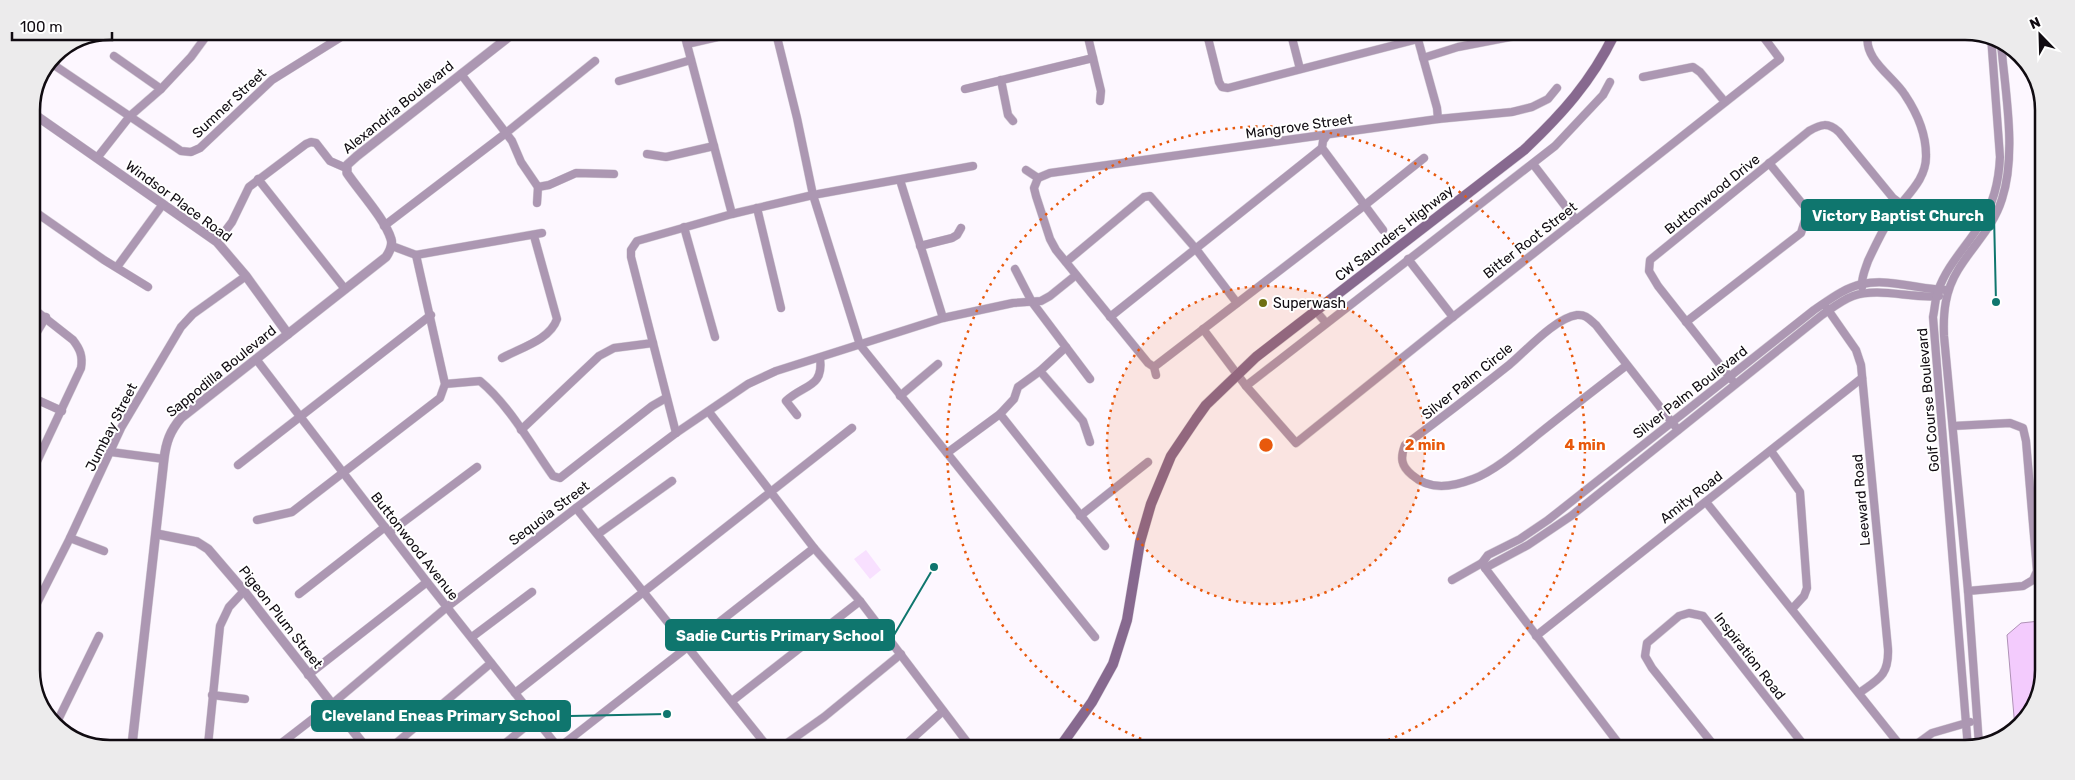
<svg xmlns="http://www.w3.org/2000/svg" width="2075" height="780" viewBox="0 0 2075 780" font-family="Rubik,sans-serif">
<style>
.green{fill:#f8e0ff}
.water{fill:#f3cbfd;stroke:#af91b6}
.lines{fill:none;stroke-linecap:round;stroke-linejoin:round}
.minor-casing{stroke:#d7d1d9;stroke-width:9}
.tertiary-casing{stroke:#d7d1d9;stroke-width:10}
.secondary-casing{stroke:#d7d1d9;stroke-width:11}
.minor{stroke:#ac97b2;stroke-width:8}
.tertiary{stroke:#ac97b2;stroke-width:9}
.secondary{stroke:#87698f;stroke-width:10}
.ring{fill:none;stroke:#e8590c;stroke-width:2.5;stroke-dasharray:2.5 5}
.poi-dot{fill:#707012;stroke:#fff;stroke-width:2}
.labels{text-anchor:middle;stroke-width:4;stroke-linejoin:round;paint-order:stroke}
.street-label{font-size:14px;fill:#100b11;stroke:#fff}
.poi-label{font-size:14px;fill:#100b11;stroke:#fff;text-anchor:start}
.rim{fill:none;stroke:#100b11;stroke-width:2.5}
.centre{fill:#e8590c;stroke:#fff;stroke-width:2.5}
.ring-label{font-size:15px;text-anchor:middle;font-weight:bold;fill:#e8590c;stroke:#fff;stroke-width:4;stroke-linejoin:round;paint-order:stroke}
.leader{fill:none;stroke:#0f766e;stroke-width:2}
.callout-dot{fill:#0f766e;stroke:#fff;stroke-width:2}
.callout{fill:#0f766e;stroke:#0f766e;stroke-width:2}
.callout-label{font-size:15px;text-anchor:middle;font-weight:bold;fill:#fff}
</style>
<rect width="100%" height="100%" fill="#fdf7ff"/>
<!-- green -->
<polygon class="green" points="866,550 881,570 870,579 854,559"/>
<!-- water -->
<polygon class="water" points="2040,621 2039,696 2015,728 2007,635 2021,623"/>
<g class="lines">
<!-- minor casing -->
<g class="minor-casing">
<g id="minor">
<polyline points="684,33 732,214"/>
<polyline points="776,33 797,118 813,195 860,345 1095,637"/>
<polyline points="1087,33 1101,91 1100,101"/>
<polyline points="1207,34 1219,82 1222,87 1228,88 1418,39"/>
<polyline points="1291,34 1300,69"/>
<polyline points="1417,36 1437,108 1438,119"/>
<polyline points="687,44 735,33"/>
<polyline points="114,56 161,89"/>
<polyline points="1423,58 1458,47 1515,36"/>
<polyline points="51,63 181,151 191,152 200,148 272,80 349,32"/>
<polyline points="461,74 512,141 521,162 538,187 549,185 576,173 614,174"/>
<polyline points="1643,77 1693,67 1700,72 1725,102"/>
<polyline points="1001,80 1008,115 1013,121"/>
<polyline points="619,81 691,60"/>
<polyline points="965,89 1093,58"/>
<polyline points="1327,135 1323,141 1322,148 1383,230"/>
<polyline points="647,154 666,157 714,146"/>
<polyline points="97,158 130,116 161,89 191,57 210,31"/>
<polyline points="1533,164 1576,220"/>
<polyline points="1026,170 1038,178"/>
<polyline points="1038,178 1050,173 1438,119 1512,112 1532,107 1548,99 1557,88"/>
<polyline points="1038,178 1034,188 1036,196 1050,239 1056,250 1148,363 1154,367 1156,375"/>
<polyline points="258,179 345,289"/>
<polyline points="900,180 943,318"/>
<polyline points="537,203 538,187"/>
<polyline points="757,208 781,308"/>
<polyline points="31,209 104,260 148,287"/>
<polyline points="384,226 506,133 595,61"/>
<polyline points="684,227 715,337"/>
<polyline points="217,242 232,222 249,187 306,144 311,142 316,143 330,161 346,168"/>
<polyline points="392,246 416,255 542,233"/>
<polyline points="920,246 952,238 957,235 961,228"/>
<polyline points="1408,259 1453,317"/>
<polyline points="1066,262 1144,197 1150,196 1196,249 1237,303"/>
<polyline points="117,267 163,204"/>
<polyline points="1015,269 1032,302 1090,379"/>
<path d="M1862,287c-1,-9 3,-17 6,-26 7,-15 14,-30 23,-44 13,-20 36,-36 35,-62 0,-22 -9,-42 -21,-60 -11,-18 -42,-36 -37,-60"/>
<path d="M31,307l42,33c7,9 10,16 8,28l-50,106"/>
<path d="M1826,307l30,43 5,15 27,284c1,26 -9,30 -29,44"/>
<polyline points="1316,311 1326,323"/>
<polyline points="1110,317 1322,148"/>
<polyline points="1686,322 1801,233 1805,220 1805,207 1769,163"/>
<polyline points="1203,329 1246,386 1296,443 1453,317 1780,59 1762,35"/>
<polyline points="31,342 46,317"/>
<path d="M502,358c18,-10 48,-18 55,-39l-23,-83"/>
<polyline points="256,359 427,582 557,746"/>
<path d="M1627,365c-30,23 -61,47 -91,71 -17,14 -43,36 -63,43 -21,8 -43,12 -61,-4 -11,-9 -12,-17 -7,-30 35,-26 70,-53 104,-80 17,-14 46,-47 68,-50 9,-1 13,5 19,10l82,105"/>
<polyline points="1154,367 1365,205 1424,158"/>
<polyline points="1040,371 1083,421 1090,442"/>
<path d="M1732,380l-74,-94 -9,-15 1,-11 159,-129c12,-7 19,-9 30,1l54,66 8,6"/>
<path d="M445,384l35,-3c29,24 51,64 73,95l7,2 92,-72 14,-8"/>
<polyline points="1246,386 1555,146 1603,95 1610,82"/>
<polyline points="900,396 938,364"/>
<polyline points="31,397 62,411"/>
<polyline points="709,412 814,548 860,601 970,746"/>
<polyline points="1000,414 1014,399 1018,387 1040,371 1066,347"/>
<path d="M797,415l-11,-14c18,-17 38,-13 34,-43"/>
<polyline points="1953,426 2010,423 2023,428 2026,441 2037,571 2033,580 2023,586 1968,591"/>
<polyline points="521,430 599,356 614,348 653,343"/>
<polyline points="676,433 631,257 631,250 637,241 732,214 813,195 973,166"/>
<polyline points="1771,451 1800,492 1807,588 1804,596 1792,609"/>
<polyline points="111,452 164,459"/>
<polyline points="947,453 1000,414 1105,546"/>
<polyline points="238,465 431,315"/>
<polyline points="1706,502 1903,749"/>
<polyline points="576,508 767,746"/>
<polyline points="1080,516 1148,462"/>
<polyline points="257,520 292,512 440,398 445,384 416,255"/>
<polyline points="390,532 477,467"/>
<polyline points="598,534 672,481"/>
<polyline points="70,538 104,551"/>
<path d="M1485,568l43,-23 43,-29 251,-201c10,-7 20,-15 31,-19 26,-9 59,3 86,0"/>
<polyline points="1452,580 1482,563"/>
<polyline points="299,594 385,527"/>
<polyline points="31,615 70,538 121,428 181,327 193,314 246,276"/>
<polyline points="1536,636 1862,378"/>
<polyline points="472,637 532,592"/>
<polyline points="308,675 427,582"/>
<polyline points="515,693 852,428"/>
<polyline points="212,695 245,699"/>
<polyline points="732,701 860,601"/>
<polyline points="58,725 59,718 99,636"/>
<polyline points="208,745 220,626 229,607 244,591"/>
<polyline points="279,745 332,704 447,607 576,508 676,433 748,384 776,371 943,318 1013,303 1041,301 1050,296 1076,275"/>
<polyline points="394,745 491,663"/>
<polyline points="503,745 535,719"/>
<path d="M1979,745l-11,-154 -24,-255c-1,-23 1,-45 14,-66 15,-25 35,-42 44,-71 15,-46 3,-108 -1,-156"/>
<polyline points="561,746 814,548"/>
<polyline points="783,746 824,717 901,654"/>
<polyline points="904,746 943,711"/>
<path d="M1622,748l-137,-180 -3,-5 6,-8 32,-16 28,-19 266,-210c15,-10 30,-22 48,-26 28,-6 58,6 86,6"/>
<polyline points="1716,748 1652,668 1645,656 1647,643 1679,616 1689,613 1703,616 1806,748"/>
<path d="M1968,748l-35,-431c2,-9 2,-18 5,-26 9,-26 29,-45 43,-68 13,-20 18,-43 19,-66l-9,-121"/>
<polyline points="1910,749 1932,733 1970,722"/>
</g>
</g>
<!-- tertiary casing -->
<g class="tertiary-casing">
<g id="tertiary">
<polyline points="31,112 217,242 246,276 288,334"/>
<polyline points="157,534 197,542 208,549 244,591 364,745"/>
<path d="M132,745l32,-286c2,-17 6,-28 17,-41l205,-161c4,-6 7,-12 5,-18 -6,-20 -32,-48 -44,-66v-8l10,-9 158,-124"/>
</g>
</g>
<!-- secondary casing -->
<g class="secondary-casing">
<path id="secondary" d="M1060,747l32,-45 21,-38 14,-44 13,-78 11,-38 20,-48 25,-37 10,-14 50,-48 268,-207c38,-36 67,-68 90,-115"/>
</g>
<!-- minor -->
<use href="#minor" class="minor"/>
<!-- tertiary -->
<use href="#tertiary" class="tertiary"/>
<!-- secondary -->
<use href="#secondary" class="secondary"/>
</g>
<!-- distance rings -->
<circle cx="1266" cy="445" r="159" fill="#e8590c" fill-opacity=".12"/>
<g class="ring">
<circle cx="1266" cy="445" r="159"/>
<path d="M1162 747A319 319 0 1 1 1370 747"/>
</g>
<!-- markers -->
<circle class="poi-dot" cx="1263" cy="303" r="5"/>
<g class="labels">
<!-- street labels -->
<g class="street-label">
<text transform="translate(229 103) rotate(-43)" y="5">Sumner Street</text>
<text transform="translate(398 107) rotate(-39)" y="5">Alexandria Boulevard</text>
<text transform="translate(1299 126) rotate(-8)" y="5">Mangrove Street</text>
<text transform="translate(1712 194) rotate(-39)" y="5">Buttonwood Drive</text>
<text transform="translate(179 201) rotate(36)" y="5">Windsor Place Road</text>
<text transform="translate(1394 233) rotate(-38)" y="5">CW Saunders Highway</text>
<text transform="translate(1530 240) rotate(-38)" y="5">Bitter Root Street</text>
<text transform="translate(221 371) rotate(-39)" y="5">Sappodilla Boulevard</text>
<text transform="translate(1467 381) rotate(-39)" y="5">Silver Palm Circle</text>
<text transform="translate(1690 392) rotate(-38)" y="5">Silver Palm Boulevard</text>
<text transform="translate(1928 400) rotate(-95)" y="5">Golf Course Boulevard</text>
<text transform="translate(111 427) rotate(-63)" y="5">Jumbay Street</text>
<text transform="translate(1691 497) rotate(-38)" y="5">Amity Road</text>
<text transform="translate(1861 500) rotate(-95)" y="5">Leeward Road</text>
<text transform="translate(549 513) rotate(-37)" y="5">Sequoia Street</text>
<text transform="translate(415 546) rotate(52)" y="5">Buttonwood Avenue</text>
<text transform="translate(281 617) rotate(52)" y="5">Pigeon Plum Street</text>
<text transform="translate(1750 656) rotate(52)" y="5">Inspiration Road</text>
</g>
<!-- poi labels -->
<g class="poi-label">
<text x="1273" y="308">Superwash</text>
</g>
</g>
<!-- crop -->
<path d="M0 0H2075V780H0ZM110 40H1965A70 70 0 0 1 2035 110V670A70 70 0 0 1 1965 740H110A70 70 0 0 1 40 670V110A70 70 0 0 1 110 40Z" fill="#ecebec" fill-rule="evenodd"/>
<path class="rim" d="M110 40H1965A70 70 0 0 1 2035 110V670A70 70 0 0 1 1965 740H110A70 70 0 0 1 40 670V110A70 70 0 0 1 110 40Z"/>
<circle cx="1266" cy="445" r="8" class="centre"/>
<g class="ring-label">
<text x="1425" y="450">2 min</text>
<text x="1585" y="450">4 min</text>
</g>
<!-- callouts -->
<path class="leader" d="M1996 302L1994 215M934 567L894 635M667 714L570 716"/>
<g class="callout-dot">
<circle cx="1996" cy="302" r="5"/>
<circle cx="934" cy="567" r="5"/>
<circle cx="667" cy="714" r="5"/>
</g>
<g class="callout">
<rect x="1802" y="200" width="192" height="30" rx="5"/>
<rect x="666" y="620" width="228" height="30" rx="5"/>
<rect x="312" y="701" width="258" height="30" rx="5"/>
</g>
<g class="callout-label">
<text x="1898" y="221">Victory Baptist Church</text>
<text x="780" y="641">Sadie Curtis Primary School</text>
<text x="441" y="721">Cleveland Eneas Primary School</text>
</g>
<!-- north arrow -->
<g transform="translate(2040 35) rotate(337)" stroke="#ffffff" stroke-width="4" paint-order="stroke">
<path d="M0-4L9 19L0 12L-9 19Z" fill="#100b11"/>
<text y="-8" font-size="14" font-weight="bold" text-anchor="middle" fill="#100b11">N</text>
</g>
<!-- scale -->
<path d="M12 32v8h100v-8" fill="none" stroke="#100b11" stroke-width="2.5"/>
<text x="20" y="32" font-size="15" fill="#100b11" stroke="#ffffff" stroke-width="4" paint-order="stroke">100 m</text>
</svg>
